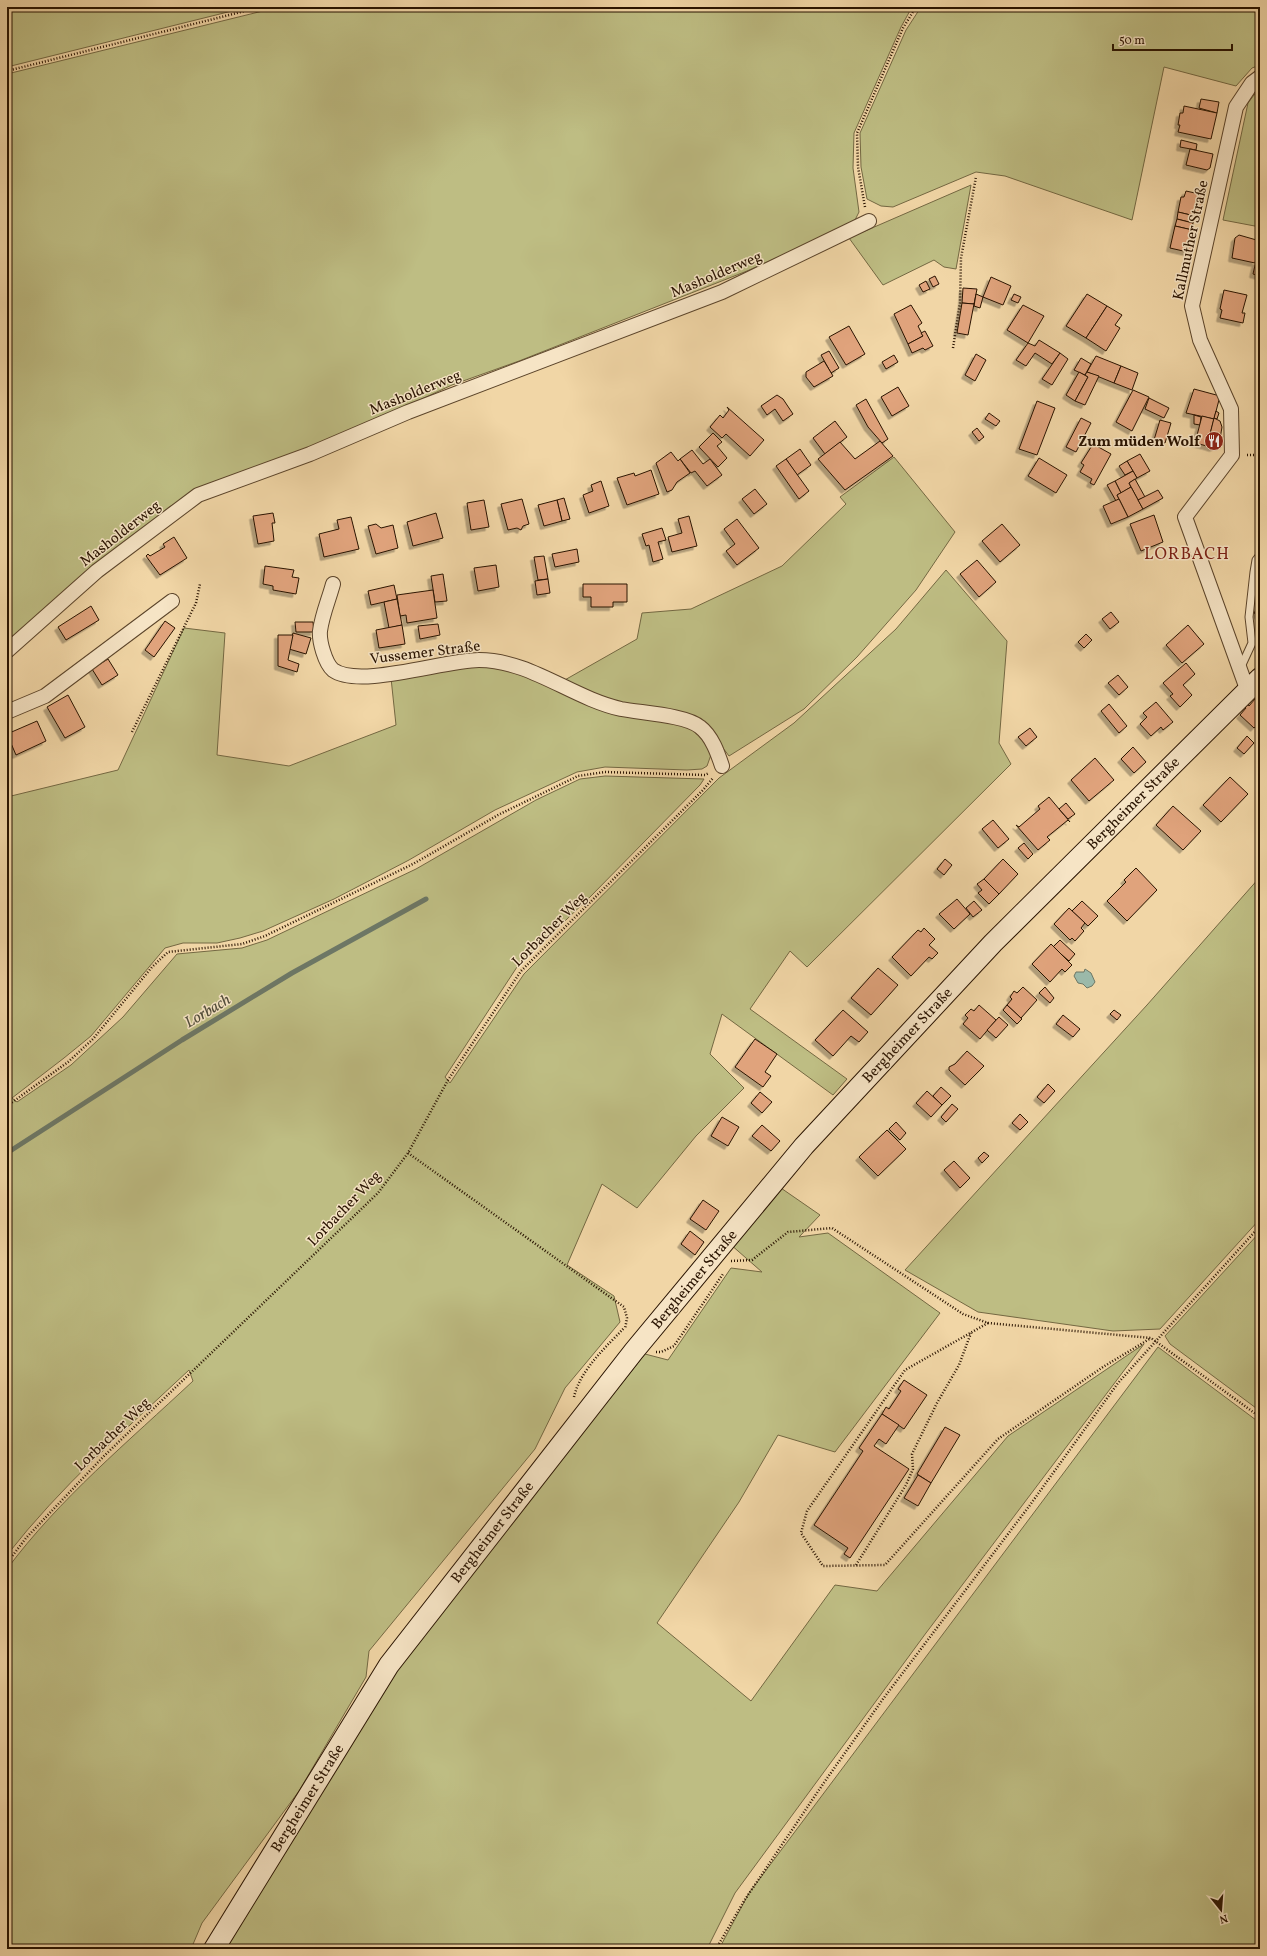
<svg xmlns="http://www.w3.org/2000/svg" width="1267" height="1956" viewBox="0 0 1267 1956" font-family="Vollkorn,serif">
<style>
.green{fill:#bebd83;stroke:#746842}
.water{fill:#9bb9a9;stroke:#6d7765}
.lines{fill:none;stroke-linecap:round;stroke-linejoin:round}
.stream{stroke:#6d7765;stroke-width:5}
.building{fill:#e0a37c;stroke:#291300;filter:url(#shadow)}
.lane-casing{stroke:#5b442a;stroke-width:9}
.street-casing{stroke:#5b442a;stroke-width:16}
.secondary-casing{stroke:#291300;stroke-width:22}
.path{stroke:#291300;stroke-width:2.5;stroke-dasharray:1 2;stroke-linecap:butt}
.lane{stroke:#f6e4c5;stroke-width:7}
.street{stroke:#f6e4c5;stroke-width:14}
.secondary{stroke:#f6e4c5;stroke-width:20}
.labels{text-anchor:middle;stroke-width:3;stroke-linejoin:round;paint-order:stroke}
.street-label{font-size:15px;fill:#291300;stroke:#f6e4c5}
.poi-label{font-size:15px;font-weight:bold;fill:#291300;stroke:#f6e4c5;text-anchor:end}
.water-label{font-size:16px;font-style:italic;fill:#514d3b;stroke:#f6e4c5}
.quarter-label{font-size:17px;letter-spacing:1px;fill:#7a1f14;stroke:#f6e4c5}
</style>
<defs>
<filter id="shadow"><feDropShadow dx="-3.5" dy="3.5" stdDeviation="0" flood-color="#0004"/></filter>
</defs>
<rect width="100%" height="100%" fill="#f1d6a6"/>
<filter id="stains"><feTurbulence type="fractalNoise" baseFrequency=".005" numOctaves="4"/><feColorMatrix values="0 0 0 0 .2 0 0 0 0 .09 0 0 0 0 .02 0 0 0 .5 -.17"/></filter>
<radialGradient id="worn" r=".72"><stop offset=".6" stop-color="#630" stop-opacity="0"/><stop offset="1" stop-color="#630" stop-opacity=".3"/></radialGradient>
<!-- green -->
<g class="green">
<polygon points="7,7 248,7 7,67"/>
<polygon points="279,7 912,7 901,27 854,133 853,168 859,212 853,224 747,271 519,361 452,385 331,441 213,482 169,507 7,641 7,74"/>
<polygon points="921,7 1260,7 1260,65 1252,68 1236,86 1164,67 1132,220 1005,176 976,172 893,207 881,206 867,199 861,167 860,133 906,30"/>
<polygon points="1260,87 1260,227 1223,220 1248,103"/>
<polygon points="971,185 956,269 944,267 934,260 883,285 849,238"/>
<polygon points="894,457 955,532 916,590 857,657 804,709 729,756 705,724 619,705 563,681 637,639 642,613 691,609 782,566 846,504 840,497"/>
<path d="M946,570l61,71 -8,102 12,21 -204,203 -17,-16 -40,58 97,70 -14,16 -111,-81 -12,40 34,34 -48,48 -59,72 -35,-24 -35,81 47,31 6,26 -55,66 -30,61 -166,202 -3,26 -67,114 -97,132 -11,26h-184v-380c52,-70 122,-128 186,-188l-4,-11c-63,59 -129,117 -182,185v-758l111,-27 66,-142 41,5 -8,122 72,11 107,-41 -5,-47 88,-14 34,3 185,63 14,22 -5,14 -5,3 -15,1 -82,-3 -28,5 -82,38 -86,50 -75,39 -71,32 -23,7 -23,5h-34l-18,5 -74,88 -27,22 -52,40 5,4 54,-37 52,-48 54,-63 65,-6 25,-8 149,-71 120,-69 44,-21 25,-3 99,3 -4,6 -109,111 -74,71 -72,110 5,6 74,-109 195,-196 75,-55 102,-94z"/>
<polygon points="1260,877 1260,1219 1160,1329 1113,1331 978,1312 905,1270 1147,1005"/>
<polygon points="778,1186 820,1215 799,1237 828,1233 940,1313 835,1452 778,1435 739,1502 657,1623 751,1701 835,1585 877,1591 1008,1436 1144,1344 926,1633 735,1893 707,1949 218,1949 404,1659 645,1354 668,1360 731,1268 762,1272 730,1244"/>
<polygon points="1260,1232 1260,1411 1170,1344 1165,1336"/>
<polygon points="1158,1347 1260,1423 1260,1949 719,1949 749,1893"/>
</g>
<!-- water -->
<polygon class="water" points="1085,969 1091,973 1095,982 1092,986 1087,988 1083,984 1078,983 1074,976 1076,972 1084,972"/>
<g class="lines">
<!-- stream -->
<polyline class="stream" points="7,1153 182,1040 292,973 426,899"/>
</g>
<!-- building -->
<g class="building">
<polygon points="1201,99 1219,102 1217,113 1199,108"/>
<polygon points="1184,106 1217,113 1211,139 1178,132 1180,125 1178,125 1180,113 1183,113"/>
<polygon points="1181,140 1197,144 1196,150 1180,147"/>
<polygon points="1190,149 1213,154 1210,168 1207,170 1186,165"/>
<polygon points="1186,191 1204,195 1199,217 1178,212 1181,197 1184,197"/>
<polygon points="1178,212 1195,216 1193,223 1177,219"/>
<polygon points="1177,219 1193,223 1192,230 1175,226"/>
<polygon points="1175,226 1197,231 1192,253 1170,248"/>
<polygon points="1239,235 1260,241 1255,263 1232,258 1235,238"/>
<polygon points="1256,261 1260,262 1260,276 1253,274"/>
<polygon points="935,276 939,284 933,287 929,279"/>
<polygon points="991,277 1011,286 1003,305 983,297"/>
<polygon points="926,281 930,289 923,292 919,285"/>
<polygon points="963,288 977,289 974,304 962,303"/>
<polygon points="1224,290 1247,295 1242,313 1245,313 1243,323 1220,318 1222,310 1220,309"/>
<polygon points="976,294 983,297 980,308 974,306"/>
<polygon points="1014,294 1021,297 1018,303 1011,300"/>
<polygon points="1087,294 1107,306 1086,338 1066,326"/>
<polygon points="962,303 974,304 968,335 957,333"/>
<polygon points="911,305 922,323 918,326 923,336 908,344 894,314"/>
<polygon points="1023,305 1044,316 1028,343 1007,330"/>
<polygon points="1107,306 1122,315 1115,325 1120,328 1106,351 1086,338"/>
<polygon points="849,326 865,354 846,365 829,337"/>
<polygon points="925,331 933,346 925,350 923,348 912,353 908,344 923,336 921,333"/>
<polygon points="1039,340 1060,353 1052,364 1035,353 1026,366 1016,360 1028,343 1035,346"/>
<polygon points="829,351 839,368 831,373 821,355"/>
<polygon points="1060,353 1068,359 1052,385 1042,379"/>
<polygon points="976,354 986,360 975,381 965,375"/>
<polygon points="894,355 898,362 886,369 882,362"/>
<polygon points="1096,356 1121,366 1114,383 1087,372"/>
<polygon points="1081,358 1091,364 1085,375 1074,370"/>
<polygon points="824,361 833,376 814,387 806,377 806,372"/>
<polygon points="1121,366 1138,373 1132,390 1114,383"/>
<polygon points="1079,372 1088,377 1075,401 1066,395"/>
<polygon points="1087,372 1099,376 1085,405 1075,401 1088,377 1085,375"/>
<polygon points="898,387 909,406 892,416 881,397"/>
<polygon points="1194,389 1220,396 1214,419 1186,413"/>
<polygon points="1133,390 1149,397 1132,431 1116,422"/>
<polygon points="777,395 783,399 793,414 783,421 775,409 767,415 761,406"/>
<polygon points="1149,398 1169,408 1164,418 1145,409"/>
<polygon points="866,399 888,439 882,443 868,427 856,405"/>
<polygon points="1037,401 1055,408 1037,455 1019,449"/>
<polygon points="727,407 764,440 750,456 726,434 722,438 710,427 720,415 723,418 729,410"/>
<polygon points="1216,411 1219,413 1217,419 1214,418"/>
<polygon points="989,413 1000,421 996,426 985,419"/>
<polygon points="1194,415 1201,417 1200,425 1194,424"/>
<polygon points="1202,416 1214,419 1207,446 1195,443"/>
<polygon points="1081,418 1091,423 1076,452 1066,447"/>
<polygon points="1214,418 1220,421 1222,427 1219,445 1213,448 1207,446"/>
<polygon points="1160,420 1171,423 1165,443 1154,440"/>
<polygon points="835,421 847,437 825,454 813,438"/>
<polygon points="977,428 984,437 979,441 972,432"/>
<polygon points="713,433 722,442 717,446 727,458 718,467 699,447"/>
<polygon points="880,441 893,456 845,490 818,459 840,442 855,459"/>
<polygon points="1093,444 1111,454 1094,485 1090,483 1092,479 1080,472 1084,465 1081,463"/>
<polygon points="800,449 811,465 797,475 786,459"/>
<polygon points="692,450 703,464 710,459 722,475 707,486 695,471 691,473 680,459"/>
<polygon points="671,452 678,461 680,459 690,473 677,482 672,490 667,492 656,463"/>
<polygon points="1140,454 1150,471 1137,478 1127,461"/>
<polygon points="1039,458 1067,475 1056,493 1028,476"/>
<polygon points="786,459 809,491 799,499 776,466"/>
<polygon points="1127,461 1133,471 1125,475 1119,466"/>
<polygon points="651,470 659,494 627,505 617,478 634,473 635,476"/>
<polygon points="1133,471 1137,478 1129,483 1131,487 1121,493 1115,481"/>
<polygon points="1135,479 1145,497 1138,500 1129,483"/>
<polygon points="601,481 609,506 589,513 583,495 593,491 591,485"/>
<polygon points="1115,481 1121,493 1117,495 1119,499 1116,501 1107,485"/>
<polygon points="1131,487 1143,509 1128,517 1117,495"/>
<polygon points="755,489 767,504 754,514 742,499"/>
<polygon points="1158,490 1163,498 1143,509 1138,500"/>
<polygon points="564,498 570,519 562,521 557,500"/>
<polygon points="522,499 529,524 523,526 521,530 517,528 508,530 501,504"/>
<polygon points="1119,499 1128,517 1111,524 1103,506"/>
<polygon points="484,500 489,527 471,530 467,503"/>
<polygon points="557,500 562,521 544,526 538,505"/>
<polygon points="273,513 275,523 272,523 274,541 258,544 253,516"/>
<polygon points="436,513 443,538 413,546 407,522"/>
<polygon points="1154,515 1163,542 1141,551 1130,524"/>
<polygon points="689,516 697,546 672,552 668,537 682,533 678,519"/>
<polygon points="351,517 359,549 324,557 319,534 339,529 337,520"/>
<polygon points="737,519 759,548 737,565 726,551 735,544 724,529"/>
<polygon points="376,524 381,528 393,525 398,548 376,554 368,526"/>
<polygon points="1002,524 1020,545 1000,562 982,541"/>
<polygon points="662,528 666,540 658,542 663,559 653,562 649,545 646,546 642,534"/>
<polygon points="174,537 187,558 160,575 146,556 148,554 150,556 165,547 163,544"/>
<polygon points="577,549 579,562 555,567 552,554"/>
<polygon points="544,556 548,579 538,580 534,557"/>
<polygon points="977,560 996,582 979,597 960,574"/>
<polygon points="496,565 499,587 478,591 474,568"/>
<polygon points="265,566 294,570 292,577 299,578 296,594 273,590 273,586 263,584"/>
<polygon points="443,574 447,601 435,602 431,576"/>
<polygon points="548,579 550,593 537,595 535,581"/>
<polygon points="583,584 627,584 627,602 613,602 613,607 591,607 591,597 583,597"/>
<polygon points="394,585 397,599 371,605 368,591"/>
<polygon points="433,590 437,618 407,623 406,615 400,616 397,595"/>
<polygon points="397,599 402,625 389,628 384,602"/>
<polygon points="1260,604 1260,616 1254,613"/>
<polygon points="91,606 99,620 66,640 58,627"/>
<polygon points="1111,612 1119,622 1110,629 1102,619"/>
<polygon points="165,621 175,628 154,657 145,650"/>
<polygon points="295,622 313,622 314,632 296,632"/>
<polygon points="438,624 440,635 420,639 418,626"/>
<polygon points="402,625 405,644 379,648 376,630"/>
<polygon points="1188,625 1204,644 1182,663 1166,645"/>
<polygon points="293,633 311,638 306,654 289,649"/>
<polygon points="1086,634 1092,640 1084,648 1078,642"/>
<polygon points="278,635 293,635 288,660 299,664 297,672 278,666"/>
<polygon points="108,659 118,675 102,685 92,669"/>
<polygon points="1186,663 1195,674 1183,685 1192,695 1180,707 1170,696 1173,694 1163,683"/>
<polygon points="1118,675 1128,687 1119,695 1108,683"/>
<polygon points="68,695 85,727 65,738 47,707"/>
<polygon points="1255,699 1260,703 1260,722 1254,728 1240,715 1246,708 1244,706 1247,703 1249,706"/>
<polygon points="1156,702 1173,722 1163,730 1161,727 1151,736 1140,724 1147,717 1143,713"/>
<polygon points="1109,704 1127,726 1119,733 1101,711"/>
<polygon points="37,721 46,741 16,755 7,734"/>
<polygon points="1030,728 1037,737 1026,746 1018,737"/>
<polygon points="1247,736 1254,743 1244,754 1237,748"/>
<polygon points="1133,747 1146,762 1134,773 1121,759"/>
<polygon points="1095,758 1114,780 1089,801 1071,780"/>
<polygon points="1230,777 1248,794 1221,822 1203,805"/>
<polygon points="1049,797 1070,822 1068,820 1047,837 1050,840 1038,850 1016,825 1019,827 1040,809 1038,806"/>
<polygon points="1066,803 1075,814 1068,819 1059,809"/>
<polygon points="1173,806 1201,831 1183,850 1156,825"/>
<polygon points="993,820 1009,839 998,848 982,829"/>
<polygon points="1024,843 1033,854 1028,859 1018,848"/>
<polygon points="945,859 952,865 944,875 937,869"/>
<polygon points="1003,859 1018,874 999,894 984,879"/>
<polygon points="1136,868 1157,890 1127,921 1107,901 1126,882 1124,880"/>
<polygon points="984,879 999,894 989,904 978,893 982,890 977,884"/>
<polygon points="957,899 970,914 954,929 939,914"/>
<polygon points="974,901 982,910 973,917 966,908"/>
<polygon points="1082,901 1098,916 1088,926 1072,911"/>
<polygon points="1069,908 1085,923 1081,928 1084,931 1075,941 1072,938 1070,940 1054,924"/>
<polygon points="924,928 935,939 929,945 938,953 932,959 929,957 911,976 892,957 918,930 921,932"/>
<polygon points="1060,940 1075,954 1069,961 1053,947"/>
<polygon points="1051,944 1072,965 1065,972 1062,969 1050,982 1032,964"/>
<polygon points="878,968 898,985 871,1015 851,998"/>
<polygon points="1023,987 1037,1000 1021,1018 1007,1005 1012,999 1010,997 1014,991 1017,993"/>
<polygon points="1045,987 1054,998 1050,1003 1039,993"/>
<polygon points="979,1005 996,1020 980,1039 963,1024 968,1018 965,1015 971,1009 974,1011"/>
<polygon points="1007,1005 1022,1019 1017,1024 1003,1010"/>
<polygon points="843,1010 868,1032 859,1042 851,1036 833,1056 815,1040"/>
<polygon points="1114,1010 1121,1015 1117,1020 1110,1014"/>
<polygon points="1063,1015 1080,1029 1073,1037 1056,1024"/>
<polygon points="999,1017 1008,1025 996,1038 987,1030"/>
<polygon points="755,1039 777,1054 765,1072 771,1076 763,1087 735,1067"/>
<polygon points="967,1051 984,1066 965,1085 949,1070 949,1067 955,1064"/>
<polygon points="1048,1084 1055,1091 1044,1103 1037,1097"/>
<polygon points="941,1087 951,1096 942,1105 933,1096"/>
<polygon points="927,1091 942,1105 931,1117 916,1103"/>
<polygon points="760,1092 772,1102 762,1113 751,1103"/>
<polygon points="952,1104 958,1109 946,1122 941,1117"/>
<polygon points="1020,1114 1028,1122 1020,1130 1012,1123"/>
<polygon points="722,1117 739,1127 728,1146 711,1136"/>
<polygon points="896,1122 906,1133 900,1140 889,1129"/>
<polygon points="762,1125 780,1141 771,1151 752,1136"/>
<polygon points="887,1130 906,1149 878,1176 859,1157"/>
<polygon points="984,1152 989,1156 982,1163 978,1158"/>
<polygon points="954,1161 970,1178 960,1188 944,1170"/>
<polygon points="703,1200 719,1211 706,1230 690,1219"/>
<polygon points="690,1231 704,1242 695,1255 681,1244"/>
<polygon points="904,1380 927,1395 904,1429 882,1414 886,1407 889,1409 901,1391 898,1389"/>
<polygon points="882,1414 899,1425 886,1444 879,1439 874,1446 909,1469 850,1558 844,1554 848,1548 814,1525 863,1451 859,1448"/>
<polygon points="945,1427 960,1435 931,1483 917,1474"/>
<polygon points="918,1475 931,1483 918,1506 904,1498"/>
</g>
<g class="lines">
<!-- lane casing -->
<g class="lane-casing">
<polyline id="lane" points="1240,669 1252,643 1249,617 1254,572 1256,560 1260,555"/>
</g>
<!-- street casing -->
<g class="street-casing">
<g id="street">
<path d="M333,584c-4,15 -11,31 -13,47 -1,10 5,32 13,39 26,19 112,-10 146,-10 51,0 93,38 142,49 20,4 65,6 79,18 12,9 18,27 22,39"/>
<polyline points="7,651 97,571 198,495 310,454 408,412 722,292 869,221"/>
<polyline points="1247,689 1185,517 1232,455 1231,409 1200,340 1192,306 1236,107 1252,83 1260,77"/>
<polyline points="7,712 45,696 172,601"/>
</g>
</g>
<!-- secondary casing -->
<g class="secondary-casing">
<polyline id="secondary" points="214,1949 389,1665 634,1351 804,1146 993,943 1260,678"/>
</g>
<!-- path -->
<g class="path">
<polyline points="7,71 261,7"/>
<polyline points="865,207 858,167 857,133 903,28 916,7"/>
<polyline points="953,348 960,303 961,258 976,177"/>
<polyline points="1247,455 1260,455"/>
<polyline points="132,732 196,603 200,584"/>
<polyline points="7,1106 68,1062 93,1039 152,967 168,952 242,944 265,936 413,864 498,815 578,776 605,772 705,775 709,773"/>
<polyline points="408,1153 624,1307 627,1318 625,1329"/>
<polyline points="731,1261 752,1260 788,1232 832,1228 963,1314 988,1323 1151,1338 1260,1417"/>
<polyline points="988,1323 905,1370 807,1511 801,1533 823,1566 885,1565 998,1439 1103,1367 1151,1338"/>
<polyline points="656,1352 661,1352 674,1346 723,1274"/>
<path d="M574,1397c6,-27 32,-50 50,-69"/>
<polyline points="7,1563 26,1538 104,1456 378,1193 408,1153 448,1080 521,971 703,790 713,778"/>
<polyline points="856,1565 906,1485 913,1469 912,1454 937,1403 959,1365 971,1333"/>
<polyline points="716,1949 744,1901 823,1784 883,1699 1030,1505 1118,1383 1260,1226"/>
</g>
<!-- lane -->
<use href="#lane" class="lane"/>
<!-- street -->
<use href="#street" class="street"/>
<!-- secondary -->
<use href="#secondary" class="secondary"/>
</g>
<!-- icons -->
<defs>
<g id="restaurant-disc" transform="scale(1)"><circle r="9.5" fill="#8f2418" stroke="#f6e4c5"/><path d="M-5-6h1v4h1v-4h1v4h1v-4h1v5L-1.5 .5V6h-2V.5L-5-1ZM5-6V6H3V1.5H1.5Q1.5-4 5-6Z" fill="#fff"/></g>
</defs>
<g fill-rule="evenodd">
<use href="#restaurant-disc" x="1214" y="441"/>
</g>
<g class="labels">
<!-- street labels -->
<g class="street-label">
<text transform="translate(1190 240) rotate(-78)" y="5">Kallmuther Straße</text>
<text transform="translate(716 274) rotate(-23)" y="5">Masholderweg</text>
<text transform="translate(415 392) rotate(-22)" y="5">Masholderweg</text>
<text transform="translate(120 533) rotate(-38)" y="5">Masholderweg</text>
<text transform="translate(425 652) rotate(-7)" y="5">Vussemer Straße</text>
<text transform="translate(1133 803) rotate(-45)" y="5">Bergheimer Straße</text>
<text transform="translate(549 929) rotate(-45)" y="5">Lorbacher Weg</text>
<text transform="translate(907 1035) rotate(-47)" y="5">Bergheimer Straße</text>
<text transform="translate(344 1208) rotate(-46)" y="5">Lorbacher Weg</text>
<text transform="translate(694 1279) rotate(-50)" y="5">Bergheimer Straße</text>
<text transform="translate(112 1434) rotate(-44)" y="5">Lorbacher Weg</text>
<text transform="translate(492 1532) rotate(-52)" y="5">Bergheimer Straße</text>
<text transform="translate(307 1798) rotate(-58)" y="5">Bergheimer Straße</text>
</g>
<!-- poi labels -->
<g class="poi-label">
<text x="1200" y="446">Zum müden Wolf</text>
</g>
<!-- water labels -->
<g class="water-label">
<text transform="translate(207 1010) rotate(-31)" y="6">Lorbach</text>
</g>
<!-- quarter labels -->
<g class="quarter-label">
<text x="1187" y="559">LORBACH</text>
</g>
</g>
<!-- margin -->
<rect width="1267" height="1956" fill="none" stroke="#f1d6a6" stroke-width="24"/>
<rect x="8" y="8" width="1251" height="1940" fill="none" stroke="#291300" stroke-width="2"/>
<rect x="12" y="12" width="1243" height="1932" fill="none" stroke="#291300"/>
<!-- north arrow -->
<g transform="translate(1221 1910) rotate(163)" stroke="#f6e4c5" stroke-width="3" paint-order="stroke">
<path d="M0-3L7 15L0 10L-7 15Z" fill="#291300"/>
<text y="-6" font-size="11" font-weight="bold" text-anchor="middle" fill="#291300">N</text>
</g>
<!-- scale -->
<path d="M1113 44v6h119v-6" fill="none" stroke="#291300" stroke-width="2"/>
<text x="1119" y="44" font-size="12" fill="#291300" stroke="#f6e4c5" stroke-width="3" paint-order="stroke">50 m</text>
<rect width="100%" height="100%" filter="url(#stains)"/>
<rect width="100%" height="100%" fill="url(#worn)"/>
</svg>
